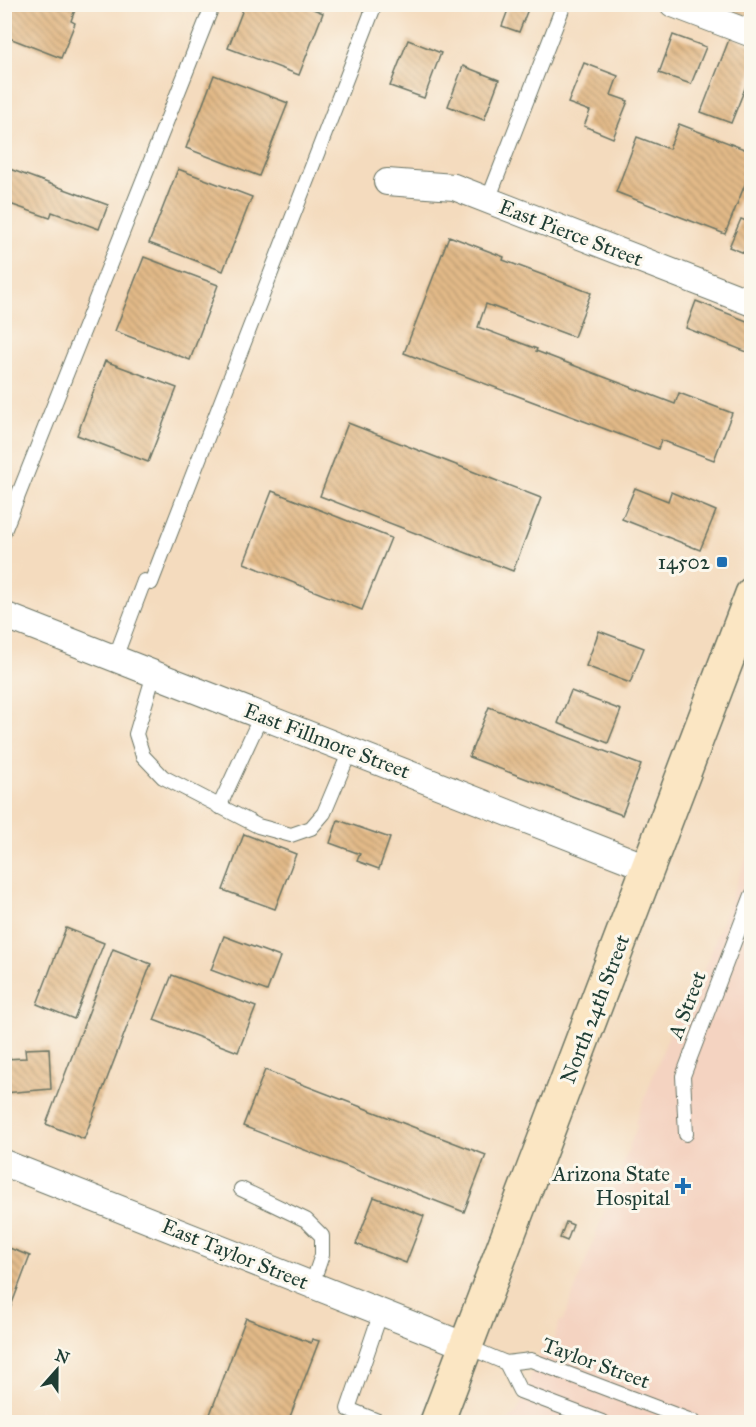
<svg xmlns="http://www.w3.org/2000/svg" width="756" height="1427" viewBox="0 0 756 1427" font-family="'IM FELL Great Primer',serif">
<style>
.built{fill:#f4d3c1}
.building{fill:url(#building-back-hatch)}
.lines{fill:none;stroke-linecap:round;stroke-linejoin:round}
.service-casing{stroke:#6a7464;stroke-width:16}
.minor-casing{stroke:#6a7464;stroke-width:28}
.secondary-casing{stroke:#6a7464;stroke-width:36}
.service{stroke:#fff;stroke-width:14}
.minor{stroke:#fff;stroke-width:26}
.secondary{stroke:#fbe6c3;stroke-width:33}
.poi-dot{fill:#1f6fb2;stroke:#fbf7ec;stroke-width:2}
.labels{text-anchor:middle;stroke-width:6;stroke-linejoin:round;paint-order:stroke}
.street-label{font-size:21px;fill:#1f3d34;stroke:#fbf7ec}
.poi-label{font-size:21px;fill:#1f3d34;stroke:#fbf7ec;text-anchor:end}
</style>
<defs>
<pattern id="building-back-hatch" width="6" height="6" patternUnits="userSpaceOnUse" patternTransform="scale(1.5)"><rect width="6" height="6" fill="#e3ba88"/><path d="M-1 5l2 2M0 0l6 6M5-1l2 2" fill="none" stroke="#b79870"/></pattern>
</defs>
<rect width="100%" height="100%" fill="#fbf7ec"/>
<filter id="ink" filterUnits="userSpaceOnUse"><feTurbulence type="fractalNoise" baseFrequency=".0167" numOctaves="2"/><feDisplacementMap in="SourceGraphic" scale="12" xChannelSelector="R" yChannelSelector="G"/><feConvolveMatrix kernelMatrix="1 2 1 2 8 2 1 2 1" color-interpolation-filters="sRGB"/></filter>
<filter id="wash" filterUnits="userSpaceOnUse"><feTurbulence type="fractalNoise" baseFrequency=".008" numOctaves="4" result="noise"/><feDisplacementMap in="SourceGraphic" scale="24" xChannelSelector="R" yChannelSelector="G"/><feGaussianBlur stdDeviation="1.35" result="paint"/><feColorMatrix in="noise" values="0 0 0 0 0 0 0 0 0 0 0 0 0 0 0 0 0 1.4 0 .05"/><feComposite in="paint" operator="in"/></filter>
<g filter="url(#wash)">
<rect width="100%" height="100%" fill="#f4dbbe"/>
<!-- built -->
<polygon class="built" points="751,845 751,1422 505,1422 517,1413 544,1341 553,1341 560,1321 563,1321 638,1124 635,1123 687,988 696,991"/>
<g id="blocks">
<!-- building -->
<g class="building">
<polygon points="4,4 77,4 71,21 75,23 61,58 4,36"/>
<polygon points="245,4 301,4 323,13 299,75 228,48"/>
<polygon points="495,4 530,4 519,32 502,26 508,10"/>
<polygon points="711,4 752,4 752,21 711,5"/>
<polygon points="673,35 706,47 691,84 659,73"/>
<polygon points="730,37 752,46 752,71 731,123 701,112"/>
<polygon points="408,40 441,53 424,98 390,86"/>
<polygon points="584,63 618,76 611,95 628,101 613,138 584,126 590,111 568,103"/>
<polygon points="463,66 499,80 484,120 448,106"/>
<polygon points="214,75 288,103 259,176 186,148"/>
<polygon points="679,124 752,152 752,167 725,234 616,192 637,137 669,149"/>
<polygon points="4,167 108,205 99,229 52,212 50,218 4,202"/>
<polygon points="178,169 252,197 223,271 149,243"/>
<polygon points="741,219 752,223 752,256 729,247"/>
<polygon points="449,236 504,257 503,260 591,293 574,337 486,304 478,327 537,349 536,351 675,404 679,393 732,413 714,460 661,440 658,449 404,353"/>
<polygon points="144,257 218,285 190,360 115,331"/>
<polygon points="696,301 752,323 752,354 686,328"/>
<polygon points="105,361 177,388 148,462 77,435"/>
<polygon points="348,423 541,498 513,571 320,496"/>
<polygon points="635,488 668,501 671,492 716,511 700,550 622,519"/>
<polygon points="272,491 391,538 362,610 244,563"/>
<polygon points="599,631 644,648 630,683 586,666"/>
<polygon points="571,691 621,710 608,743 558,723"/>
<polygon points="489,707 641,765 622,815 469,757"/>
<polygon points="338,820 390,838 379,869 357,861 360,854 330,843"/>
<polygon points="244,834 296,854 275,909 223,890"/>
<polygon points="66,928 104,943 74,1019 37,1004"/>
<polygon points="224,936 280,957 267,991 211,970"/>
<polygon points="113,949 151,964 84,1139 46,1124"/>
<polygon points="172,975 256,1007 238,1052 154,1020"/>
<polygon points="49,1048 51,1089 4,1093 4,1059 26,1058 25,1049"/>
<polygon points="265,1070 486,1155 464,1212 243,1126"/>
<polygon points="374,1197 424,1216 406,1263 356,1244"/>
<polygon points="566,1222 573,1225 567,1241 560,1238"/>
<polygon points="4,1246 30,1256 5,1322 4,1322"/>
<polygon points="246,1318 311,1343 312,1339 319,1341 288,1422 224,1422 209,1417"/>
</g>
</g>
</g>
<g filter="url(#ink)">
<use href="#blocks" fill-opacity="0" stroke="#6a7464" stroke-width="1.5"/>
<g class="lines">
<!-- service casing -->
<g class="service-casing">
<g id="service">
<polyline points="488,200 564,4"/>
<polyline points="4,531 213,4"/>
<polyline points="151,583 375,4"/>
<polyline points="115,658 144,581"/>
<polyline points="154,674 136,734 143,756 163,777 258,826 291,835 311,828 324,813 350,751"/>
<polyline points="219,807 261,716"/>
<polyline points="686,1134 683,1076 752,895"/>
<polyline points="241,1189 306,1220 322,1236 322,1255 312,1284"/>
<polyline points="466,1346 506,1363 531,1360 694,1422"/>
<polyline points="506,1363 520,1391 602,1422"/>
<polyline points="380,1422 348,1409 381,1312"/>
</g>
</g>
<!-- minor casing -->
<g class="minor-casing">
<g id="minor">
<polyline points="673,4 752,34"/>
<polyline points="387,182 454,187 752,303"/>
<polyline points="4,615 649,868"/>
<polyline points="4,1163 466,1346"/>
</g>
</g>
<!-- secondary casing -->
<g class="secondary-casing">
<polyline id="secondary" points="437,1422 752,594"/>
</g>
<!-- service -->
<use href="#service" class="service"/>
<!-- minor -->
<use href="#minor" class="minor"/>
<!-- secondary -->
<use href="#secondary" class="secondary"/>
</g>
</g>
<!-- markers -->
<g class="poi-dot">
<rect x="716" y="556" width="12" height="12" rx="3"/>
<path d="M680 1177h6v6h6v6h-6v6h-6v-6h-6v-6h6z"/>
</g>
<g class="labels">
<!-- street labels -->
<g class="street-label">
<text transform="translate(571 233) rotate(21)" y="7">East Pierce Street</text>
<text transform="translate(327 741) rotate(21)" y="7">East Fillmore Street</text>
<text transform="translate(687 1005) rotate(-69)" y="7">A Street</text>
<text transform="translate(595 1009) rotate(-69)" y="7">North 24th Street</text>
<text transform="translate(235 1254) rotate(22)" y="7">East Taylor Street</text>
<text transform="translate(596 1363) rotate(20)" y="7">Taylor Street</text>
</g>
<!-- poi labels -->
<g class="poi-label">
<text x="710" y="569">14502</text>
<text x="670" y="1181">Arizona State<tspan x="670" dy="24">Hospital</tspan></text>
</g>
</g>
<!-- margin -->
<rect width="756" height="1427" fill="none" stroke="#fbf7ec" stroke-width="24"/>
<!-- north arrow -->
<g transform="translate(57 1370) rotate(21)" stroke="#fbf7ec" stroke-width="4.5" paint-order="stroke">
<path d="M0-4.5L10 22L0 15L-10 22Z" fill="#1f3d34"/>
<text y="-9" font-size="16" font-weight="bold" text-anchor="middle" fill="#1f3d34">N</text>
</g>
</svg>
